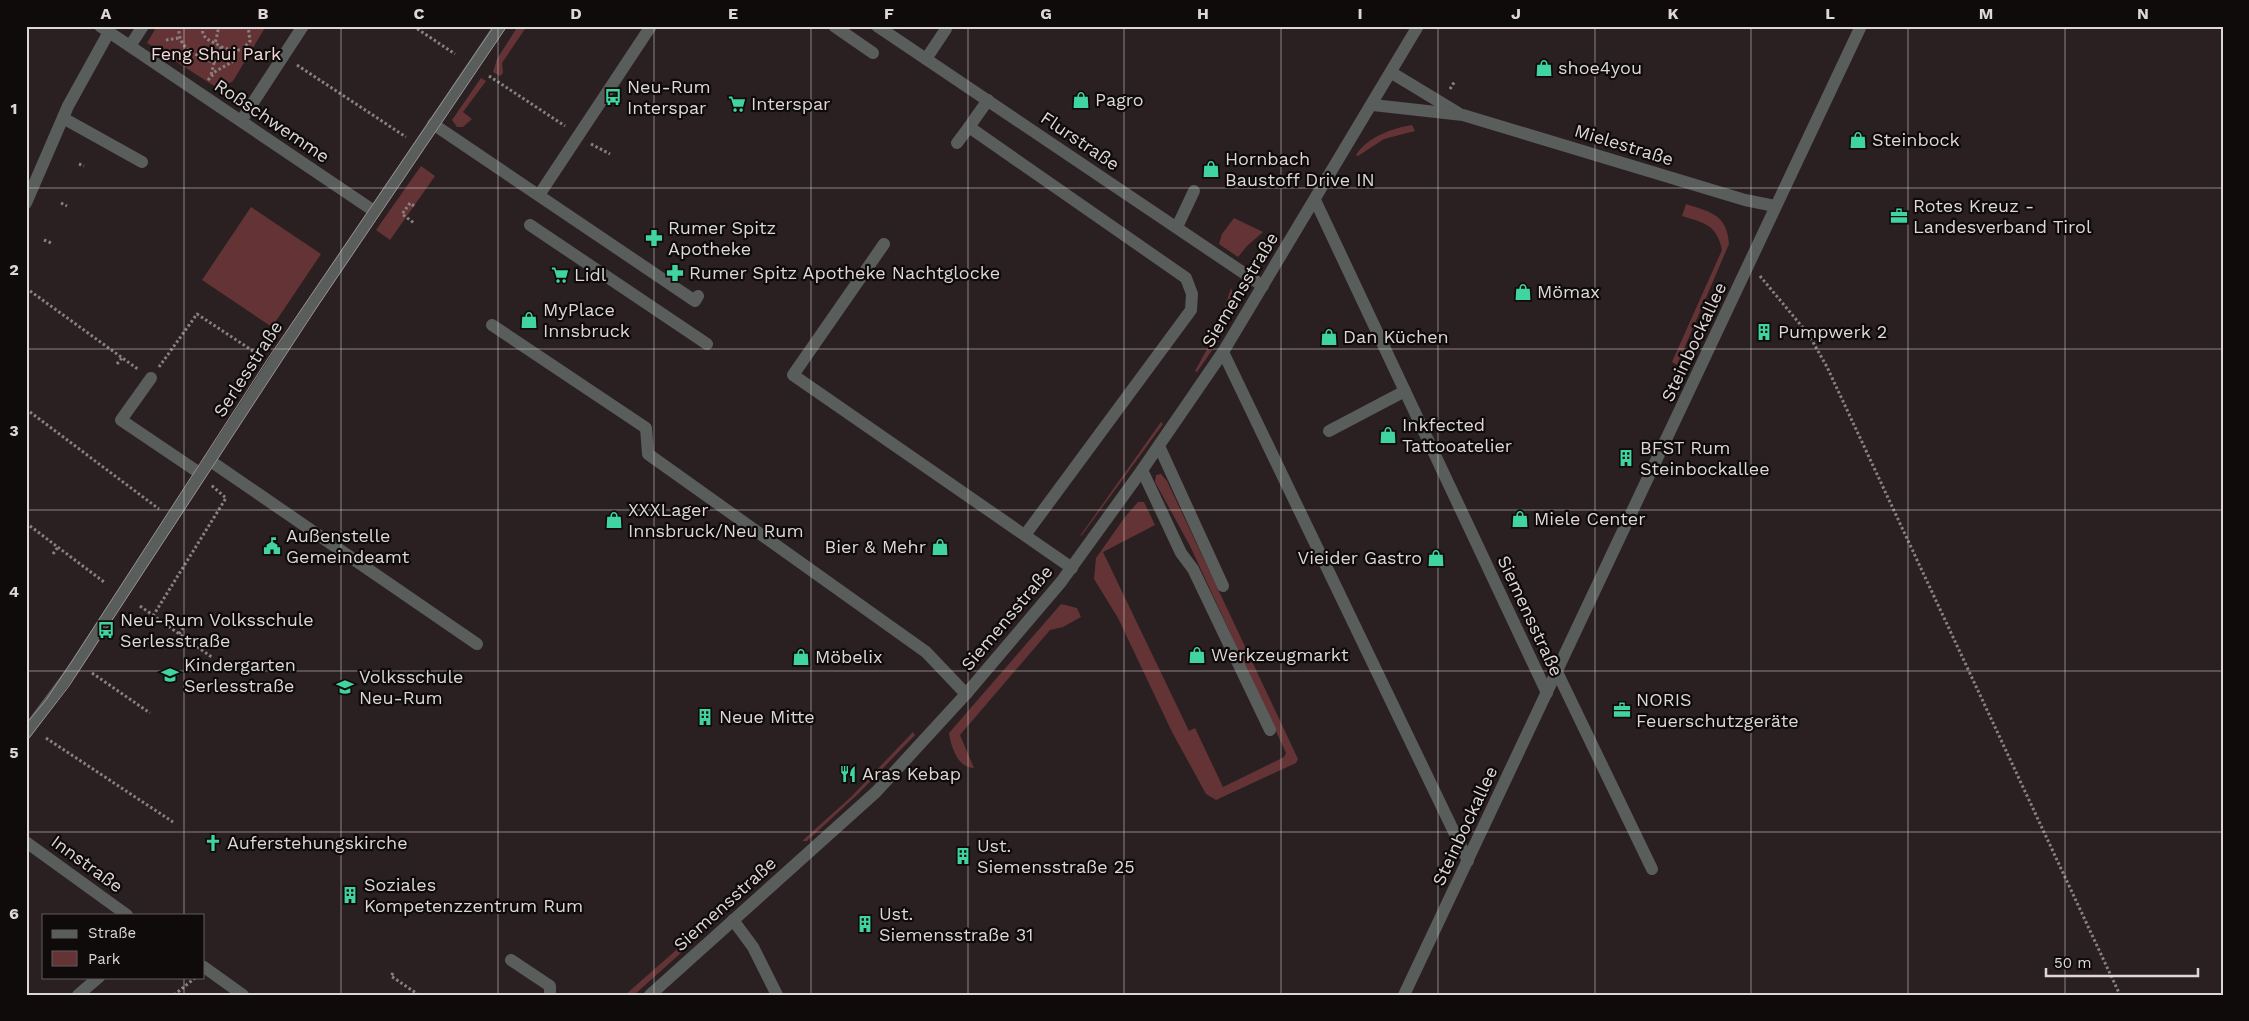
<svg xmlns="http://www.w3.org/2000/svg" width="2249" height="1021" viewBox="0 0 2249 1021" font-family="'Work Sans',sans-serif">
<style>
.green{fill:#643335}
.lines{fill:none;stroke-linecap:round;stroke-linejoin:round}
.path{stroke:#898181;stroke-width:3;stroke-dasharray:2.5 2.5;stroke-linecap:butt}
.service{stroke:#595d5b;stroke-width:12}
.minor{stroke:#595d5b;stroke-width:12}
.tertiary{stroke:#595d5b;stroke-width:12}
.tram{stroke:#989091;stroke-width:1}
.grid{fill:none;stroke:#ddd7d7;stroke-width:1;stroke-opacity:0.55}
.labels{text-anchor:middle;stroke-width:4.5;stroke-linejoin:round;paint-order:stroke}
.park-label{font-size:18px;fill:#f1d9d9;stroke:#100b0b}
.poi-label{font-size:18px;fill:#ddd7d7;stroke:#100b0b;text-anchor:start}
.street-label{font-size:18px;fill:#ddd7d7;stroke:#100b0b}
.neatline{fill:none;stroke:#ddd7d7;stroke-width:2}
.grid-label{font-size:16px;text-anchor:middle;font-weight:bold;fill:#ddd7d7}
</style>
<rect width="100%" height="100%" fill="#2a2021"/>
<!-- green -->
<g class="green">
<polygon points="157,26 266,26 233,81 219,89 147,43"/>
<polygon points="518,26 527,26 502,63 503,73 500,76 493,72 497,59"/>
<polygon points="481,78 486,81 463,112 472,119 463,127 457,127 452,120"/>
<path d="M1412,125l3,6 -31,8 -26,17 -2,-1c11,-18 37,-27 56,-30z"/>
<polygon points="421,166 435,176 390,240 376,230"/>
<path d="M1686,204c24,8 41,10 43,40l-52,121 -5,-3 50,-112c-5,-25 -17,-27 -40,-34z"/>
<polygon points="251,207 321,254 272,327 202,280"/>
<polygon points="1234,218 1263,232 1247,246 1238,257 1219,244 1222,234"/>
<path d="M1231,288c11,24 -21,65 -34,84l-2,-1 22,-40z"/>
<polygon points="1161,422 1163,424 1082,535 1080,536"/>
<polygon points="1161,474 1167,481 1298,759 1296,763 1216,800 1206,794 1172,732 1118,618 1094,579 1096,558 1125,517 1138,502 1144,502 1155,525 1103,552 1189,731 1195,728 1223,787 1284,757 1286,753 1190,546 1155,482 1156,475"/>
<path d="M1061,604l16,4 4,9 -18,10 -13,3 -90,105 14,33c-16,0 -23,-21 -25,-35z"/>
<polygon points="913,732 915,735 858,794 807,841 802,841 851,797"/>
<polygon points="732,901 731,908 634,995 625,995"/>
</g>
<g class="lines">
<!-- path -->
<g class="path">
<path d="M179,26c-2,24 18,29 35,37l-3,12"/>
<path d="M203,26c-3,14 9,14 18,21l-7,16"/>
<polyline points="214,26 218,31 215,44"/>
<polyline points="413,26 455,54"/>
<polyline points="166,40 179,38"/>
<polyline points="221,47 234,51"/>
<polyline points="297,65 406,137"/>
<polyline points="489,76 565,126"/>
<polyline points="208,80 216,71 232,62 234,51 243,49 250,41 248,26"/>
<polyline points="1450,89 1455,81"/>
<polyline points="591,144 610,154"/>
<polyline points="79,164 84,166"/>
<polyline points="61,203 67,206"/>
<polyline points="414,206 410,203 402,214 414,223"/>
<polyline points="44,240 51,243"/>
<polyline points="1760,276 1809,335 1827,367 2120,995"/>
<polyline points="26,288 139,370"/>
<polyline points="117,364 122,358"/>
<polyline points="159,367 197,314 259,355"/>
<polyline points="26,409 159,509"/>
<polyline points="26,523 104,582"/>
<polyline points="53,554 58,547"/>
<polyline points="140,606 213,658"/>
<polyline points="153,616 226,498 211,485"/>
<polyline points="179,634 190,617 203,626"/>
<polyline points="92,673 150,713"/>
<polyline points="46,738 173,822"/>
<polyline points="393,973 391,976 419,995"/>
<polyline points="174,995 195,978"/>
</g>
<!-- service -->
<g class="service">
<polyline points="834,26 873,53"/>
<polyline points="130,46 143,26"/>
<polyline points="926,59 946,29"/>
<polyline points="988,100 969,127 1186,278 1192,294 1191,310 1025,535"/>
<polyline points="63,118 142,162"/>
<polyline points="433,124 695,301 698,296"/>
<polyline points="957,143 969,127"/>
<polyline points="539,195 651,26"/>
<polyline points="1315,200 1547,693"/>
<polyline points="530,225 707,344"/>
<polyline points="1177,227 1194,191"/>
<polyline points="884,244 793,375 1072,568"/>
<polyline points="492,325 646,428 648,454 926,652 966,694"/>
<polyline points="1223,352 1468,861"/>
<polyline points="151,378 121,420 201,474"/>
<polyline points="1329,431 1405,391"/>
<polyline points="1159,446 1223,586"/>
<polyline points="209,460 477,644"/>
<polyline points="1142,470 1181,553 1193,569 1270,730"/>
<polyline points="1557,672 1652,869"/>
<polyline points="511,960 550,986 550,992"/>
<polyline points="78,995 99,977"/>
</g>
<!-- minor -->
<g class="minor">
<polyline points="100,26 374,211"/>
<polyline points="877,26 1263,286"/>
<polyline points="1392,73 1458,113"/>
<polyline points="1373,105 1463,115 1745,200 1775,206"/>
<polyline points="241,121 303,26"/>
<polyline points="26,203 68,106 109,32"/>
<polyline points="26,842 127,915"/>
<polyline points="733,920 753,947 777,995"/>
<polyline points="204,967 243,995"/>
<polyline points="1404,995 1861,26"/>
</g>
<!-- tertiary -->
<g class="tertiary">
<polyline points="26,733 72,671 300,322 500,26"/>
<polyline points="650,995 876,792 966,694 1061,582 1142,470 1223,352 1418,26"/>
</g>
<!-- tram -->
<g class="tram">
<polyline points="26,724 46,700 74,658 267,360 494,26"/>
<polyline points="26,742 69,686 317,307 507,26"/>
</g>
</g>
<!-- grid -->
<path class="grid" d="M184,26v889M341,26v969M498,26v969M654,26v969M811,26v969M968,26v969M1124,26v969M1281,26v969M1438,26v969M1595,26v969M1751,26v969M1908,26v969M2065,26v969M26,188h2197M26,349h2197M26,510h2197M26,671h2197M26,832h2197M184,977v18"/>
<!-- icons -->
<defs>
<g id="shop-bare" transform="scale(1.35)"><path d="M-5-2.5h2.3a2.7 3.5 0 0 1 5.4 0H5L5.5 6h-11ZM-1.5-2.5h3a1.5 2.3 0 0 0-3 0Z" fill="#3fd4a2" stroke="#100b0b" stroke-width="2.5" paint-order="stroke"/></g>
<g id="bus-bare" transform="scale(1.35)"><path d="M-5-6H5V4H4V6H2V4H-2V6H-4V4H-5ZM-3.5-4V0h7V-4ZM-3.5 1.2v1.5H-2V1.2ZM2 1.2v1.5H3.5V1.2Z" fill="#3fd4a2" stroke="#100b0b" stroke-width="2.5" paint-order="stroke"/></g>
<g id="supermarket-bare" transform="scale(1.35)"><path d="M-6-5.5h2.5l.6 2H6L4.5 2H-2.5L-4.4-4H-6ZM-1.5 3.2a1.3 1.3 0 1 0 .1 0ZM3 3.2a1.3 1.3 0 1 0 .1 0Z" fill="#3fd4a2" stroke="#100b0b" stroke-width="2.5" paint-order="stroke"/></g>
<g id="office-bare" transform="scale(1.35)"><path d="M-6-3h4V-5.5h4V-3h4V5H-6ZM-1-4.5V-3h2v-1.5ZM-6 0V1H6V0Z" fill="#3fd4a2" stroke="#100b0b" stroke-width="2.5" paint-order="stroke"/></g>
<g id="pharmacy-bare" transform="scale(1.35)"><path d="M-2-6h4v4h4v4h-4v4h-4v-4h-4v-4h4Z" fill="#3fd4a2" stroke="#100b0b" stroke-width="2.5" paint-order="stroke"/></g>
<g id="building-bare" transform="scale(1.35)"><path d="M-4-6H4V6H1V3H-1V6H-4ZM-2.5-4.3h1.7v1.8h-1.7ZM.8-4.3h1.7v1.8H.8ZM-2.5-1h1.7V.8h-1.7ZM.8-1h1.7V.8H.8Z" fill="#3fd4a2" stroke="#100b0b" stroke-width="2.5" paint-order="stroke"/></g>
<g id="civic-bare" transform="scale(1.35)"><path d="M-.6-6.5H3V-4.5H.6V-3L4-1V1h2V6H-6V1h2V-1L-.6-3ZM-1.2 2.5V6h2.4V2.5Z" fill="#3fd4a2" stroke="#100b0b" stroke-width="2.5" paint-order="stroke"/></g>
<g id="school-bare" transform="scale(1.35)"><path d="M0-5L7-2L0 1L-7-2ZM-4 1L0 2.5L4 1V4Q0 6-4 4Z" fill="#3fd4a2" stroke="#100b0b" stroke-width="2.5" paint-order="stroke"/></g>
<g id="restaurant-bare" transform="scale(1.35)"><path d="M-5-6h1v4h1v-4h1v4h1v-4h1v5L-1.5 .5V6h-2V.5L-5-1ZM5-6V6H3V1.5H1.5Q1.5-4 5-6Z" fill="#3fd4a2" stroke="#100b0b" stroke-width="2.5" paint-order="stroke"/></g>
<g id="church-bare" transform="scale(1.35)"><path d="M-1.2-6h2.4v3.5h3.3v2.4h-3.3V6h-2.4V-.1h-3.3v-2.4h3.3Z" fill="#3fd4a2" stroke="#100b0b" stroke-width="2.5" paint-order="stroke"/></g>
</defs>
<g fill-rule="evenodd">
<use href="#shop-bare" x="1544" y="68"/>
<use href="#bus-bare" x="613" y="97"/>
<use href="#shop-bare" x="1081" y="100"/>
<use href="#supermarket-bare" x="737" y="104"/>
<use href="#shop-bare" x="1858" y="140"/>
<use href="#shop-bare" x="1211" y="169"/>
<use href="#office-bare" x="1899" y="216"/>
<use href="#pharmacy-bare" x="654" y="238"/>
<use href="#pharmacy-bare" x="675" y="273"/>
<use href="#supermarket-bare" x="560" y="275"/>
<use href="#shop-bare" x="1523" y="292"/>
<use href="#shop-bare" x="529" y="320"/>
<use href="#building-bare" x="1764" y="332"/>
<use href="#shop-bare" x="1329" y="337"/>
<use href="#shop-bare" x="1388" y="435"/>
<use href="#building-bare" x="1626" y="458"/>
<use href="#shop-bare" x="1520" y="519"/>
<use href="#shop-bare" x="614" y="520"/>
<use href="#civic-bare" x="272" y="546"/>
<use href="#shop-bare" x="940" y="547"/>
<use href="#shop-bare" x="1436" y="558"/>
<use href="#bus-bare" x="106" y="630"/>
<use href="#shop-bare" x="1197" y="655"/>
<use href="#shop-bare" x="801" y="657"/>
<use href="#school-bare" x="170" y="675"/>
<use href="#school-bare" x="345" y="687"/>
<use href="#office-bare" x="1622" y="710"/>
<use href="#building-bare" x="705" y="717"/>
<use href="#restaurant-bare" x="848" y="774"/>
<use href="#church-bare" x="213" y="843"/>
<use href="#building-bare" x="963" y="856"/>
<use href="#building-bare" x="350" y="895"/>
<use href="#building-bare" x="865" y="924"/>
</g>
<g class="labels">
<!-- park labels -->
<g class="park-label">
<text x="216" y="60">Feng Shui Park</text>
</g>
<!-- poi labels -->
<g class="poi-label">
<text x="1558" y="74">shoe4you</text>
<text x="627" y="93">Neu-Rum<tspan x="627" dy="21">Interspar</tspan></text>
<text x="1095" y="106">Pagro</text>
<text x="751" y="110">Interspar</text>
<text x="1872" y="146">Steinbock</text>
<text x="1225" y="165">Hornbach<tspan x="1225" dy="21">Baustoff Drive IN</tspan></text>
<text x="1913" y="212">Rotes Kreuz -<tspan x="1913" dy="21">Landesverband Tirol</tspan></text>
<text x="668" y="234">Rumer Spitz<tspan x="668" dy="21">Apotheke</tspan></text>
<text x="689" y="279">Rumer Spitz Apotheke Nachtglocke</text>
<text x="574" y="281">Lidl</text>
<text x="1537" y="298">Mömax</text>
<text x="543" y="316">MyPlace<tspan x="543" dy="21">Innsbruck</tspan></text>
<text x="1778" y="338">Pumpwerk 2</text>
<text x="1343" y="343">Dan Küchen</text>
<text x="1402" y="431">Inkfected<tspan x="1402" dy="21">Tattooatelier</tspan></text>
<text x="1640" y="454">BFST Rum<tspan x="1640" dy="21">Steinbockallee</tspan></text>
<text x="628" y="516">XXXLager<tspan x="628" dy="21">Innsbruck/Neu Rum</tspan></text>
<text x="1534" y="525">Miele Center</text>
<text x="286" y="542">Außenstelle<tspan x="286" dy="21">Gemeindeamt</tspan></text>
<text x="926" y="553" text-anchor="end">Bier &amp; Mehr</text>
<text x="1422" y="564" text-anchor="end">Vieider Gastro</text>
<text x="120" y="626">Neu-Rum Volksschule<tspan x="120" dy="21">Serlesstraße</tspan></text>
<text x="1211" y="661">Werkzeugmarkt</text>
<text x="815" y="663">Möbelix</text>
<text x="184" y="671">Kindergarten<tspan x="184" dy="21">Serlesstraße</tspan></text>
<text x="359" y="683">Volksschule<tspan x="359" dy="21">Neu-Rum</tspan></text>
<text x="1636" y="706">NORIS<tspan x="1636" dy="21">Feuerschutzgeräte</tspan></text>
<text x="719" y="723">Neue Mitte</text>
<text x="862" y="780">Aras Kebap</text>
<text x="227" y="849">Auferstehungskirche</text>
<text x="977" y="852">Ust.<tspan x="977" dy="21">Siemensstraße 25</tspan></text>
<text x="364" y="891">Soziales<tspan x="364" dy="21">Kompetenzzentrum Rum</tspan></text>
<text x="879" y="920">Ust.<tspan x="879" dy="21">Siemensstraße 31</tspan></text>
</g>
<!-- street labels -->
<g class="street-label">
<text transform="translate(272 121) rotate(34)" y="6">Roßschwemme</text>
<text transform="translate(1080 141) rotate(34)" y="6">Flurstraße</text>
<text transform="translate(1624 145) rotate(17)" y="6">Mielestraße</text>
<text transform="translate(1240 290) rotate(-59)" y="6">Siemensstraße</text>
<text transform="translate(1694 342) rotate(-65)" y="6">Steinbockallee</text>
<text transform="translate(248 369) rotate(-57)" y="6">Serlesstraße</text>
<text transform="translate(1530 616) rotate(65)" y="6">Siemensstraße</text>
<text transform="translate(1007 618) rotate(-50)" y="6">Siemensstraße</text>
<text transform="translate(1465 826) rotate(-65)" y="6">Steinbockallee</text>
<text transform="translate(87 864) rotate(36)" y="6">Innstraße</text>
<text transform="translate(725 904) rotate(-42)" y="6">Siemensstraße</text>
</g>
</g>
<!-- border -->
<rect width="2249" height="1021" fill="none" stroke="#100b0b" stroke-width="55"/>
<!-- legend -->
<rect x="42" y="914" width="162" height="65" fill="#100b0b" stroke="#625d5d"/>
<rect x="52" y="930" width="25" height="8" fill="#595d5b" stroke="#625d5d"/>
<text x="88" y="938" font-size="15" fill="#ddd7d7">Straße</text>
<rect x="52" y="951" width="25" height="15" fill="#643335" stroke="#625d5d"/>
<text x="88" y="964" font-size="15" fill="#ddd7d7">Park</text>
<!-- scale -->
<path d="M2046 968v8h152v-8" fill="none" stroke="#ddd7d7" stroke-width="2.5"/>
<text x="2054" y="968" font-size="15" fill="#ddd7d7" stroke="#100b0b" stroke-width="4" paint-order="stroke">50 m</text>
<rect x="28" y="28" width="2194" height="966" class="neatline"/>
<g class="grid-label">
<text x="106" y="19">A</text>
<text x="263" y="19">B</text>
<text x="419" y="19">C</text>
<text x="576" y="19">D</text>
<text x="733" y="19">E</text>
<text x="889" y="19">F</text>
<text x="1046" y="19">G</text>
<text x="1203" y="19">H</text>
<text x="1360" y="19">I</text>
<text x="1516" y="19">J</text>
<text x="1673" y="19">K</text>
<text x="1830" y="19">L</text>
<text x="1986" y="19">M</text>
<text x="2143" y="19">N</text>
<text x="14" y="114">1</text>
<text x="14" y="275">2</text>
<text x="14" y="436">3</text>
<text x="14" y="597">4</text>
<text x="14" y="758">5</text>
<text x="14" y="919">6</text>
</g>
</svg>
